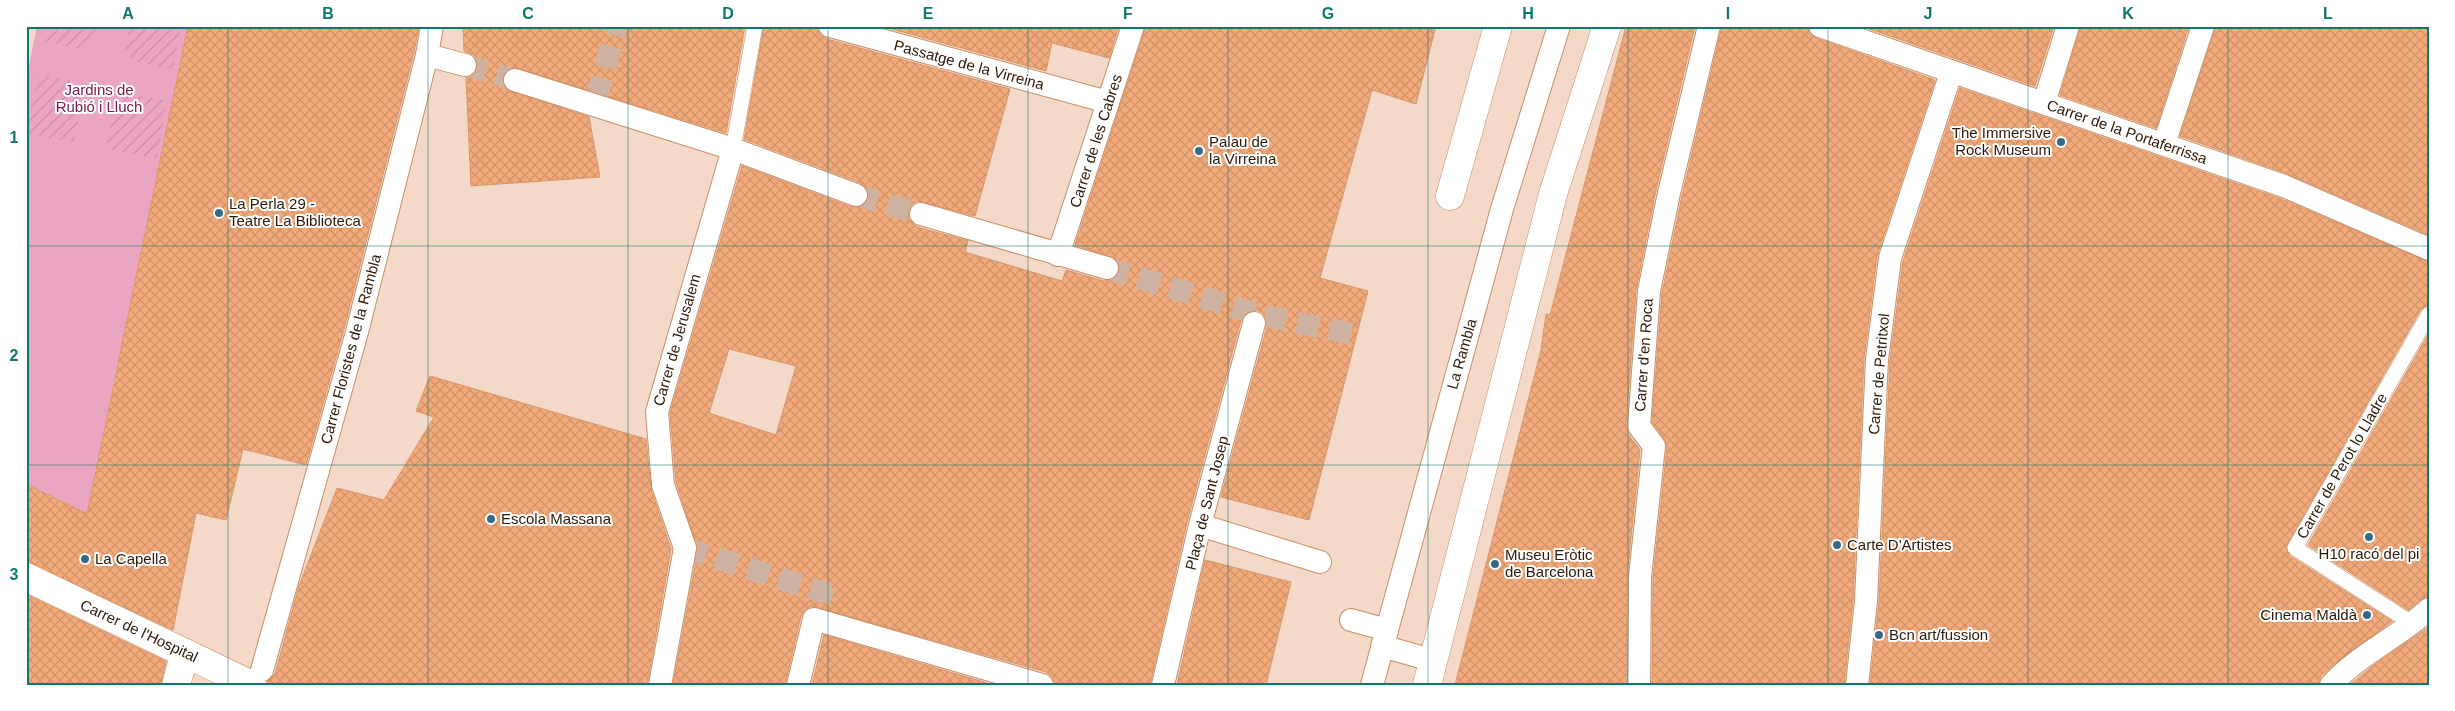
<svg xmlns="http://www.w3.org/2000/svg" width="2455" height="711" viewBox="0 0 2455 711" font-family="Arial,sans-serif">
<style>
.green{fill:#eaa5c1}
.garden{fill:url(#garden-furrows)}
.building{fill:url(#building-cross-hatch);stroke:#d6966c;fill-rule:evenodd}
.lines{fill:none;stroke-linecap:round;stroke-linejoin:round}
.pedestrian-tunnel{stroke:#ceb2a1;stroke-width:22;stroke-dasharray:22 11;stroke-linecap:butt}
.service-casing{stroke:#cd8d63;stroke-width:16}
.pedestrian-casing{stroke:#cd8d63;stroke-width:24}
.minor-casing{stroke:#cd8d63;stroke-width:29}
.tertiary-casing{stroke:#cd8d63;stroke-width:29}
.service{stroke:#fff;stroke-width:15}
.pedestrian{stroke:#fff;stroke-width:22}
.minor{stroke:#fff;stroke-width:28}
.tertiary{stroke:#fff;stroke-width:28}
.grid{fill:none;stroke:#0f766e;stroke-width:1;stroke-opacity:0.55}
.poi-dot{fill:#356a86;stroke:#fff;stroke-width:2}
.labels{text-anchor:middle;stroke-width:4;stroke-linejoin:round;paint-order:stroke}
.street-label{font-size:15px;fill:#301806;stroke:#fff}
.park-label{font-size:15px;fill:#78194a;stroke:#fff}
.poi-label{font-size:15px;fill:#301806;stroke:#fff;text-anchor:start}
.neatline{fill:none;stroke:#0f766e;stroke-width:2}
.grid-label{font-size:16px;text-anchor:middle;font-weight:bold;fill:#0f766e}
</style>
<defs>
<pattern id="garden-furrows" width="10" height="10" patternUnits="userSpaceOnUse" patternTransform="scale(1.25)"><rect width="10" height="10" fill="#eaa5c1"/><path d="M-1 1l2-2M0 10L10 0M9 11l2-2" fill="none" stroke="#c98da4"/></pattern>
<pattern id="building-cross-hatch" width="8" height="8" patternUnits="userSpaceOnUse" patternTransform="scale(1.25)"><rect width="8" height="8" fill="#f3aa7a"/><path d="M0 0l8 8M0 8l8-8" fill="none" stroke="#d19268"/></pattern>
</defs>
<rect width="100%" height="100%" fill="#f5d9c8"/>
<!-- green -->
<polygon class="green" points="37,26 188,26 128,316 173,325 163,371 118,361 87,514 26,484 26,81"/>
<!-- garden -->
<g class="garden">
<polygon points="49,26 99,26 96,41 84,50 45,41"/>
<polygon points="130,26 181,26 173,69 132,61 125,47"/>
<polygon points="38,74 76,82 84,93 74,142 26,134"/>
<polygon points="126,92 167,101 157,159 106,149 114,100"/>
</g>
<!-- building -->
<g class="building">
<polygon points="188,26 419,26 414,52 344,329 306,465 243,449 226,520 196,513 173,630 26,562 26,484 87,514"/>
<polygon points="463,26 745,26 726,133 513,67 506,71 502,77 502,83 506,89 589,117 600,177 471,186 466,78 475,74 478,62 474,55 464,51"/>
<path d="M764,26h53l3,9 7,4 183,50 -35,127 -57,-15 -6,3 -3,6 -1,8 9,9 51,14 -3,11 97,29 4,-11 38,11 12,-3 3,-6 1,-7 -4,-6 -41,-14 71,-219h290l-20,78 -44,-14 -52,188 48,13 -59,229 -88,-23 46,-171 -1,-7 -3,-6 -6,-3 -7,1 -9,9 -54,202 -37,163h-95l-3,-9 -6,-4 -235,-66 -6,4 -4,6 -16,69h-112l25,-135 -22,-68 -6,-69 72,-247 109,41 13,-2 4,-6 -2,-12 -5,-4 -117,-44zM729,349l67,17 -20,69 -67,-22z"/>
<polygon points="881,26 1119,26 1109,58 1052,43 1046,71"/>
<polygon points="1626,26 1695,26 1656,190 1636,290 1626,425 1628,434 1640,450 1627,576 1626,685 1455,685 1541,350 1546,314 1550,315"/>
<polygon points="1722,26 1807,26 1810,34 1816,38 1935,80 1877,256 1864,358 1853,600 1844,685 1652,685 1653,578 1667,447 1664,438 1652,422 1662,293 1682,196"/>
<polygon points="1861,26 2054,26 2035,86"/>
<polygon points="2081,26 2189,26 2156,128 2060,95"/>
<polygon points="2216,26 2429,26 2429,235 2288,174 2180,136"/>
<polygon points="1960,88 2279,198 2429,262 2429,305 2421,309 2286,547 2290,556 2392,621 2334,664 2321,676 2318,685 1870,685 1879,602 1890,360 1903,261"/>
<polygon points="2429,333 2429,596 2421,599 2408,610 2308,545"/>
<polygon points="430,376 646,439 651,489 671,549 647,685 267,685 267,682 275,674 299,586 337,488 384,500 434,417 416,411"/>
<polygon points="1205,560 1291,582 1266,685 1177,685"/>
<polygon points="26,594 166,661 161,685 26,685"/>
<polygon points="2429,627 2429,685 2350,685 2374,665"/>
<polygon points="824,635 994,685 812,685"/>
</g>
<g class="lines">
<!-- pedestrian-tunnel -->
<g class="pedestrian-tunnel">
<polyline points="465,65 515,80"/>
<polyline points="596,99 617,26"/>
<polyline points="856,195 921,214"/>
<polyline points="1107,268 1257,314 1357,335"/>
<polyline points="685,548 822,592 814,619"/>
</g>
<!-- service casing -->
<g class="service-casing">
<g id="service">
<polyline points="733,149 755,26"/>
<polyline points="2413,624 2295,548 2429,314"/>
</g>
</g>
<!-- pedestrian casing -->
<g class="pedestrian-casing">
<g id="pedestrian">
<polyline points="830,26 1108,102"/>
<polyline points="1820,26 2284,186 2429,249"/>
<polyline points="427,55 465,65"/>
<polyline points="515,80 733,149 856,195"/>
<polyline points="2044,103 2068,26"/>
<polyline points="2164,144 2203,26"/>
<polyline points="921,214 1107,268"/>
<polyline points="1058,255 1133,26"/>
<polyline points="1200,525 1320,562"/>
<polyline points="1351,620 1387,630"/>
<polyline points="1382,646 1424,658"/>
<polyline points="262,670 357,332 427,55 432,26"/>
<polyline points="660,685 685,548 663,485 657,412 733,149"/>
<polyline points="798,685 814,619 1042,685"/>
<polyline points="1163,685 1200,525 1254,323"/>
<polyline points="1372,685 1502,209 1559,26"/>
<polyline points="1639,685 1640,577 1654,446 1639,426 1649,291 1669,193 1709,26"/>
<polyline points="1857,685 1866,601 1877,359 1890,258 1951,73"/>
<path d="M2331,685c28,-31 68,-48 98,-76"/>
</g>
</g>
<!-- minor casing -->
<g class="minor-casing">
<g id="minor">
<polyline points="1450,196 1498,26"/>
<polyline points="176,685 185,653"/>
<polyline points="1427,685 1553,194 1607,26"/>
</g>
</g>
<!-- tertiary casing -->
<g class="tertiary-casing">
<polyline id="tertiary" points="26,577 252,685"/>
</g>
<!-- service -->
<use href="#service" class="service"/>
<!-- pedestrian -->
<use href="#pedestrian" class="pedestrian"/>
<!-- minor -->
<use href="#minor" class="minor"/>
<!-- tertiary -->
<use href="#tertiary" class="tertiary"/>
</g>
<!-- grid -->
<path class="grid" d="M228,26v659M428,26v659M628,26v659M828,26v659M1028,26v659M1228,26v659M1428,26v659M1628,26v659M1828,26v659M2028,26v659M2228,26v659M26,246h2403M26,465h2403"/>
<!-- markers -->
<g class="poi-dot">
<circle cx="2061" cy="142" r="5"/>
<circle cx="1199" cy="151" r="5"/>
<circle cx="219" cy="213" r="5"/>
<circle cx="491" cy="519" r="5"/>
<circle cx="2369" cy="537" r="5"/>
<circle cx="1837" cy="545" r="5"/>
<circle cx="85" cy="559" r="5"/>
<circle cx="1495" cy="564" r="5"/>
<circle cx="2367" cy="615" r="5"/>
<circle cx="1879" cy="635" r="5"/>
</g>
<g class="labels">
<!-- street labels -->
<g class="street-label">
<text transform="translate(969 65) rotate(15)" y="5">Passatge de la Virreina</text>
<text transform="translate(2127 132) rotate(19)" y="5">Carrer de la Portaferrissa</text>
<text transform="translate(1096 141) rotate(-72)" y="5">Carrer de les Cabres</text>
<text transform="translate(677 340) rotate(-74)" y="5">Carrer de Jerusalem</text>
<text transform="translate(351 349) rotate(-75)" y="5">Carrer Floristes de la Rambla</text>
<text transform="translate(1462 354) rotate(-74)" y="5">La Rambla</text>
<text transform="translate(1644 355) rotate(-86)" y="5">Carrer d'en Roca</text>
<text transform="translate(1879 374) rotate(-85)" y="5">Carrer de Petritxol</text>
<text transform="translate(2342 466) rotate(-60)" y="5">Carrer de Perot lo Lladre</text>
<text transform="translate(1207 503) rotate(-76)" y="5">Plaça de Sant Josep</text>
<text transform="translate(139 631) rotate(25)" y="5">Carrer de l'Hospital</text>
</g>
<!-- park labels -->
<g class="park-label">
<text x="99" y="95">Jardins de<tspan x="99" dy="17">Rubió i Lluch</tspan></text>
</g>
<!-- poi labels -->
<g class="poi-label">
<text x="2051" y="138" text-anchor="end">The Immersive<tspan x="2051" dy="17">Rock Museum</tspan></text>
<text x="1209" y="147">Palau de<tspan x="1209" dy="17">la Virreina</tspan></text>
<text x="229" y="209">La Perla 29 -<tspan x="229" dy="17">Teatre La Biblioteca</tspan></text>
<text x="501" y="524">Escola Massana</text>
<text x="1847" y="550">Carte D'Artistes</text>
<text x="2369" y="559" text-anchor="middle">H10 racó del pi</text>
<text x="1505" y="560">Museu Eròtic<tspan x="1505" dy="17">de Barcelona</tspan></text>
<text x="95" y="564">La Capella</text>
<text x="2357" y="620" text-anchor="end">Cinema Maldà</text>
<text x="1889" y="640">Bcn art/fussion</text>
</g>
</g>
<!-- border -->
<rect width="2455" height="711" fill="none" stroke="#ffffff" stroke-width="55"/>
<rect x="28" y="28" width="2400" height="656" class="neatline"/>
<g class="grid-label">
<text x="128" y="19">A</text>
<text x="328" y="19">B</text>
<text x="528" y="19">C</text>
<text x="728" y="19">D</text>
<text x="928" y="19">E</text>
<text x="1128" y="19">F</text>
<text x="1328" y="19">G</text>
<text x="1528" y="19">H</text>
<text x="1728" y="19">I</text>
<text x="1928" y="19">J</text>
<text x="2128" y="19">K</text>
<text x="2328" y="19">L</text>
<text x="14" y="143">1</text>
<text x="14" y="361">2</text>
<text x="14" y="580">3</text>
</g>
</svg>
